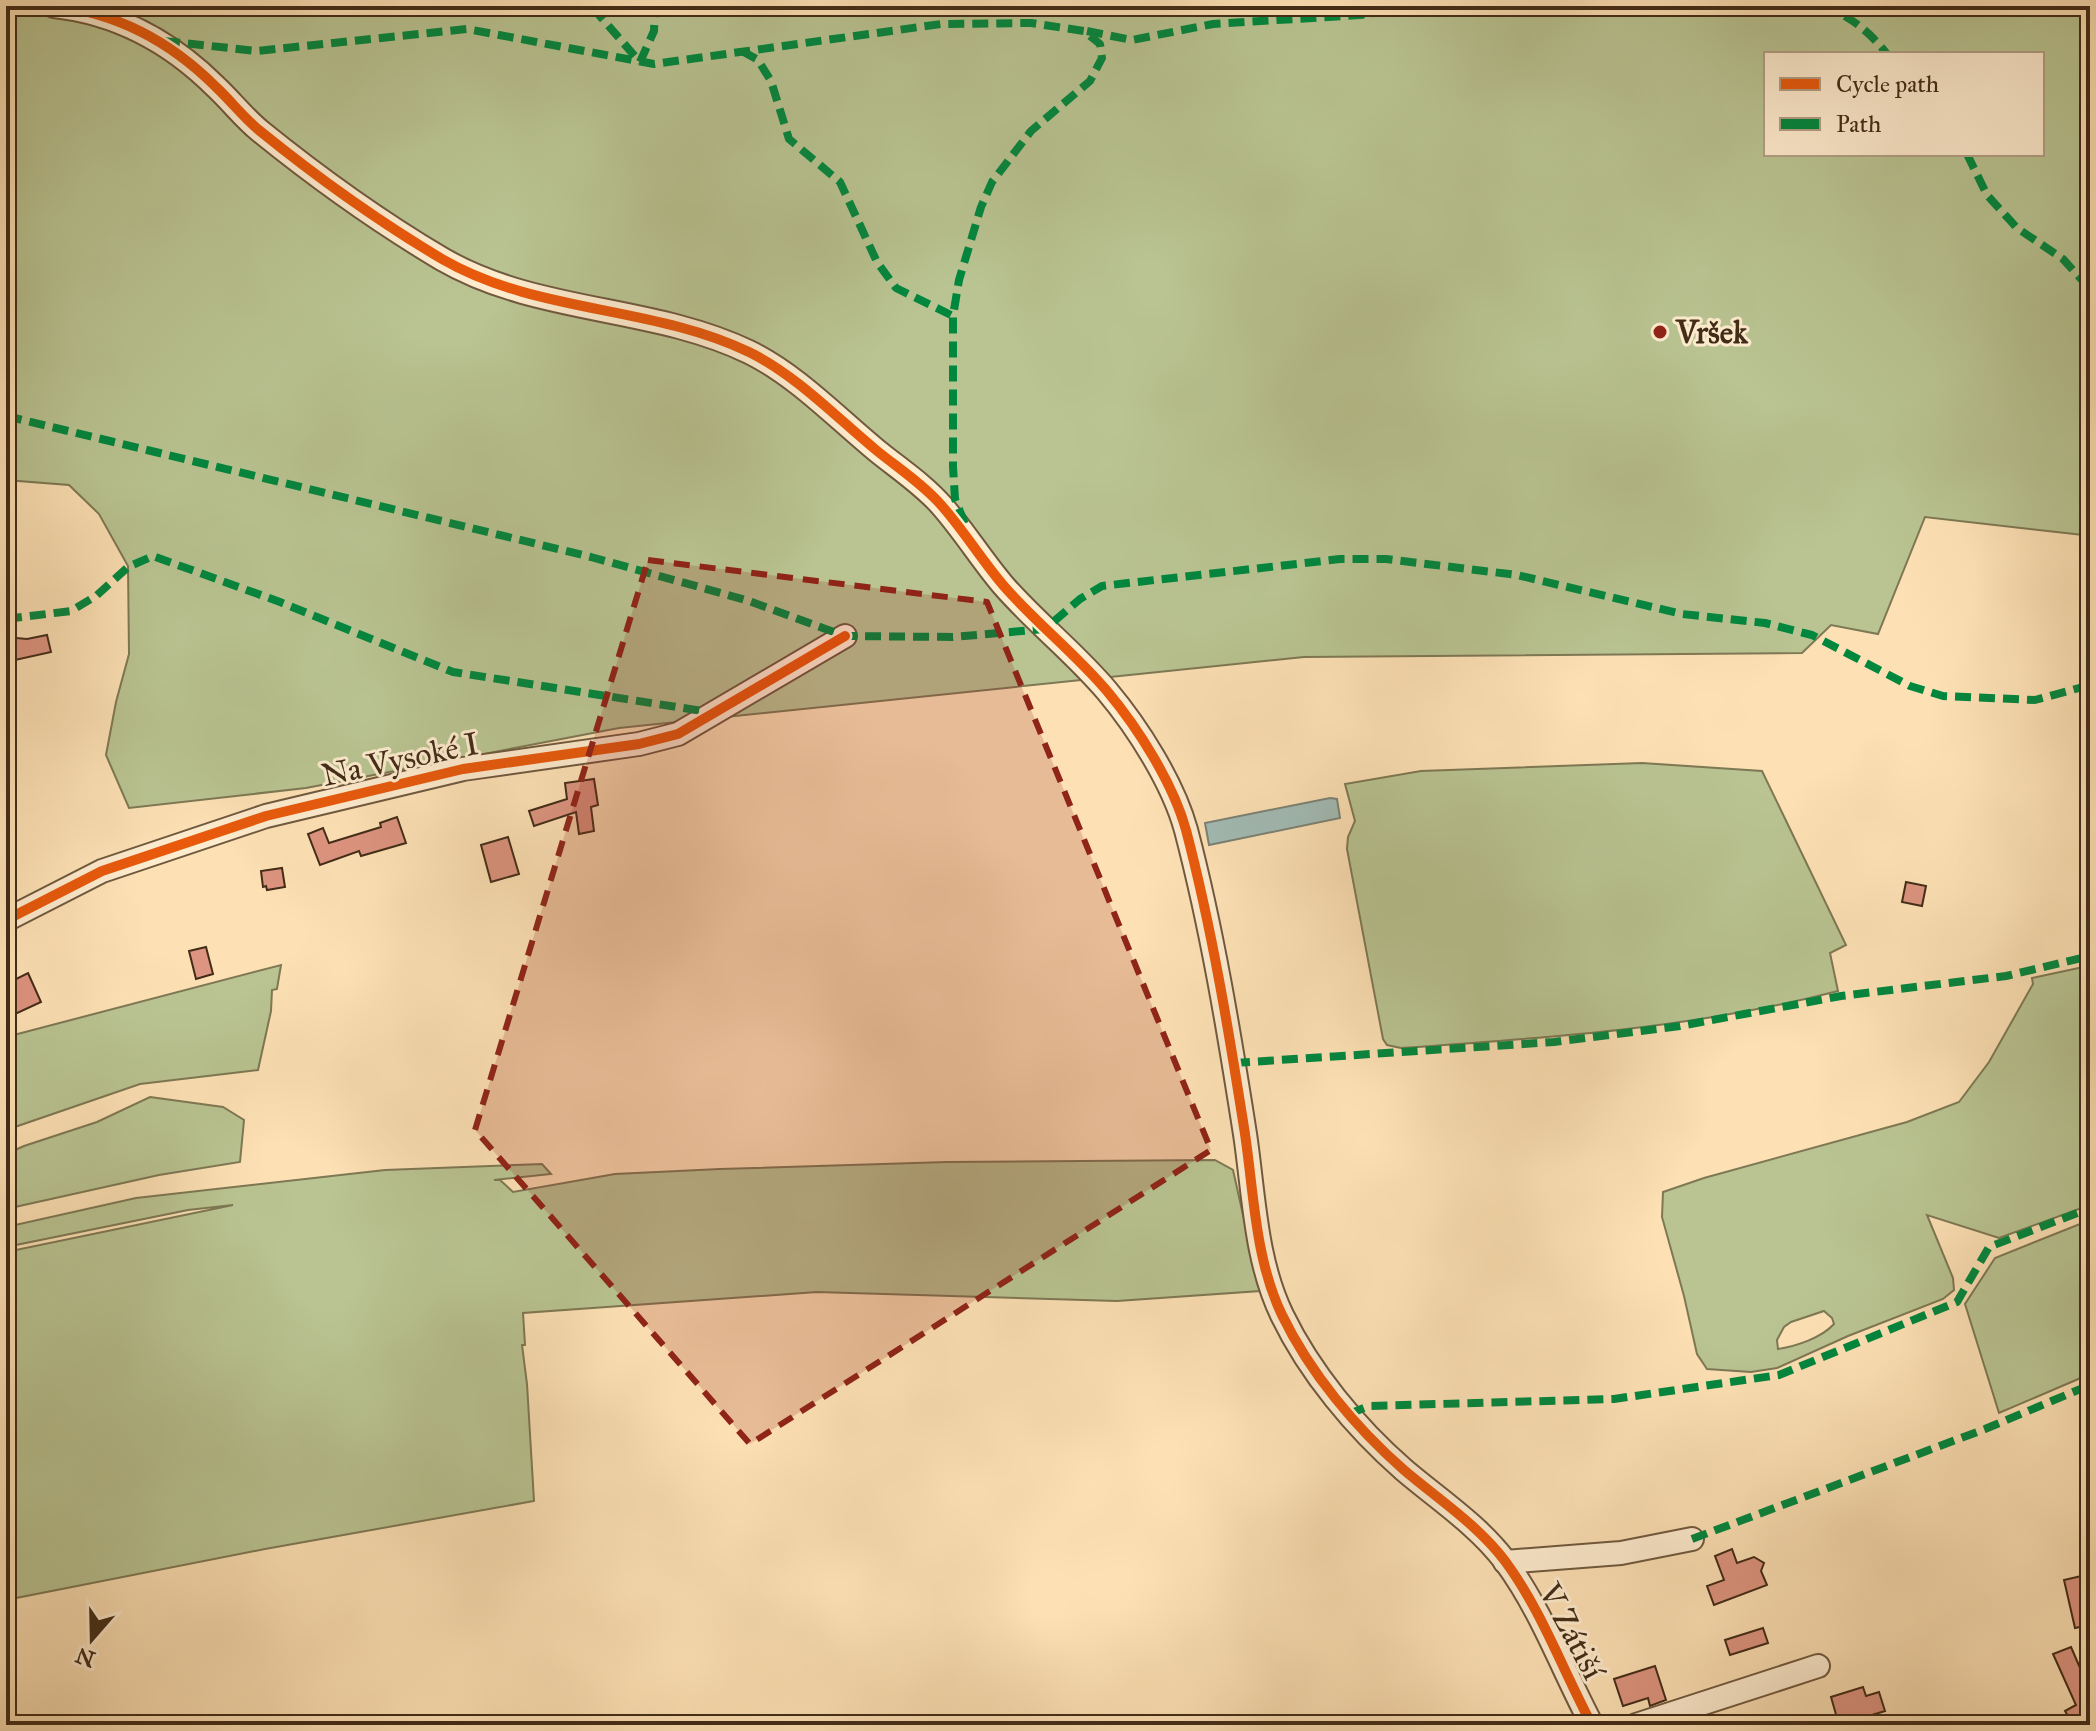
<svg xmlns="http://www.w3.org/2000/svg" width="2096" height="1731" viewBox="0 0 2096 1731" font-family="'IM FELL Great Primer',serif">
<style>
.green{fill:#b9c492;stroke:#7e7854;stroke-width:2;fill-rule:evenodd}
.water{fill:#a2bcb6;stroke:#7c8276;stroke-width:2}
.building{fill:#dd9480;stroke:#422c17;stroke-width:2}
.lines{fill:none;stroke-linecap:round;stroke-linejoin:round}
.street-casing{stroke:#71593e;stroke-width:26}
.street{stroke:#feeccf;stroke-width:22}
.quiet{stroke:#00873e;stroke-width:8;stroke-dasharray:16 8;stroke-linecap:butt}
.cycleway-casing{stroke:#feeccf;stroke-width:15}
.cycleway{stroke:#e8590c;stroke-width:10}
.marked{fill:#8f2418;fill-opacity:0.2;stroke:#8f2418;stroke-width:6;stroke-dasharray:16 10;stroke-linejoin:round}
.poi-dot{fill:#8f2418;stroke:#feeccf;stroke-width:3}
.labels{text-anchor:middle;stroke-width:6;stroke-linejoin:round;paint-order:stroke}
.poi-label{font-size:32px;font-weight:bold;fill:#422c17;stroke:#feeccf;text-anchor:start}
.street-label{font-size:32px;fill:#422c17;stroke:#feeccf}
</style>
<rect width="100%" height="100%" fill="#fde1b5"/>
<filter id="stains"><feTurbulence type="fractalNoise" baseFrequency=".0025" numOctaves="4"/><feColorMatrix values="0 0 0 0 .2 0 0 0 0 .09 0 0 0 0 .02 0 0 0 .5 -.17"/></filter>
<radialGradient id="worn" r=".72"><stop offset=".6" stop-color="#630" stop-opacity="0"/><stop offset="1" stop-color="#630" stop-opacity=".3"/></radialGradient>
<!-- green -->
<g class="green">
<path d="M6,6h2084v528l-7,1 -158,-18 -47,117 -47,-9 -29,28 -498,4 -685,71 -313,60 -177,20 -23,-53 10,-53 13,-48 -1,-88 -29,-52 -30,-29 -63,-5zM1766,54h276v100h-276z"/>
<path d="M1642,763l120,8 84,174 -16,8 8,38c-142,37 -291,47 -437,57l-14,-3 -4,-6 -36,-190 1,-12 7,-16 -10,-37 76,-13z"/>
<polygon points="281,965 277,989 272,990 271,1011 258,1070 140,1084 6,1130 6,1037"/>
<path d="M2088,966l2,150 -3,1 3,11v77l-91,33 -72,-23 26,63 1,12 -11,9 -95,37 -71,32 -26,4 -44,-3 -10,-15 -13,-58 -22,-79 1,-25 41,-14 203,-56 52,-20 30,-40 44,-78 -1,-6zM1824,1311l8,7 2,6c-13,14 -37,22 -56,25l-1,-9 7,-13 7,-5z"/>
<polygon points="150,1097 223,1107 244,1120 240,1162 159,1175 6,1209 6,1154 24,1146 97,1122"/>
<polygon points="1215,1160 1233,1170 1260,1291 1117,1301 817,1292 523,1313 525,1345 522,1345 527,1384 534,1501 265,1549 6,1600 6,1252 233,1205 188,1210 6,1247 6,1227 136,1198 385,1170 542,1164 551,1174 494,1180 500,1180 513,1192 615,1174 720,1169 947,1162"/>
<polygon points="2090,1220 2090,1374 1999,1413 1965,1304 1995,1258"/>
</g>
<!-- water -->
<polygon class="water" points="1330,798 1337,799 1340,818 1209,845 1205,823"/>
<!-- building -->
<g class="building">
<polygon points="47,635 51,652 6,662 6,637 27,639"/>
<polygon points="594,779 598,805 591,807 594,831 579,834 576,812 534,826 529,811 567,799 565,783"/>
<polygon points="397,817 406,843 361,856 359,851 320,865 308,834 323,828 329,843 381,827 380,823"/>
<polygon points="508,837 519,874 491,882 481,845"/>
<polygon points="282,868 285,887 267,890 266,886 263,887 261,871"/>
<polygon points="1906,882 1926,886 1922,906 1902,902"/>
<polygon points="206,947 213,974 196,979 189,951"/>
<polygon points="28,973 41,1002 13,1015 6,1001 13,997 6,984"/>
<polygon points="1732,1549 1737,1563 1754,1557 1764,1563 1761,1571 1767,1585 1714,1605 1707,1586 1724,1580 1715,1556"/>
<polygon points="2090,1574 2090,1625 2075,1628 2064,1580"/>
<polygon points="1763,1628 1768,1643 1730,1655 1725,1640"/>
<polygon points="2071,1647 2090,1691 2090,1725 2073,1725 2065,1711 2076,1705 2053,1654"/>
<polygon points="1655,1666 1666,1700 1650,1706 1648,1698 1623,1706 1614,1679"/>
<polygon points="1863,1687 1866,1696 1879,1692 1885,1711 1839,1725 1831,1697"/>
</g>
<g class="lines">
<!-- street casing -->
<g class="street-casing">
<g id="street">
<path d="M54,6c64,7 117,36 162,81 15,14 28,31 44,44 58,47 118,90 182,128 95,55 209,46 307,93 47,23 87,65 127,98 22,18 48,35 66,56 22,25 39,53 61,79 32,37 72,68 104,106 31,37 66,92 79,139 26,99 43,202 59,304 9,60 10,125 37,181 28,58 74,113 122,155 34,29 74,55 101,91 37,50 58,110 87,164"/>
<polyline points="6,920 102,871 266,816 463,769 639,744 678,734 845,636"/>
<polyline points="1505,1562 1621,1553 1692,1539"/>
<polyline points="1636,1725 1818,1666"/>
</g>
</g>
<!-- street -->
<use href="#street" class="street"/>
<!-- quiet -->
<g class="quiet">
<polyline points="595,6 599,15 640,62"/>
<path d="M1823,6c27,10 46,25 64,48"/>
<polyline points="1087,31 1132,40 1213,24 1360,15 1428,6"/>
<polyline points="164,41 257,51 467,29 654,64 941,24 1031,23 1084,31 1100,44 1102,58 1090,81 1031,131 992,182 981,207 959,280 953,316 953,467 955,499 965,524"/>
<polyline points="742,51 758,60 771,81 789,139 840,182 877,262 896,288 953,316"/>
<polyline points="640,62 654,31 655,6"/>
<polyline points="1967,154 1987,195 2017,228 2063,259 2090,289"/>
<polyline points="6,416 591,557 746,600 845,636 953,637 1045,629 1080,599 1102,586 1340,559 1386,559 1517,575 1682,614 1765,623 1812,635 1910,686 1943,696 2035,700 2090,685"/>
<polyline points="6,619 71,611 96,596 128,567 153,556 280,602 453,672 715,713"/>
<polyline points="1234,1063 1554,1042 1680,1026 1841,996 2006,976 2090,956"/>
<polyline points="1349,1414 1369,1406 1614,1399 1779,1375 1957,1302 1989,1247 2090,1208"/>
<polyline points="1692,1539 1985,1429 2090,1385"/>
</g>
<!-- cycleway casing -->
<g class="cycleway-casing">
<g id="cycleway">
<path d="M54,6c64,7 117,36 162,81 15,14 28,31 44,44 58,47 118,90 182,128 95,55 209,46 307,93 47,23 87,65 127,98 22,18 48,35 66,56 22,25 39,53 61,79 32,37 72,68 104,106 31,37 66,92 79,139 26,99 43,202 59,304 9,60 10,125 37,181 28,58 74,113 122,155 34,29 74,55 101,91 37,50 58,110 87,164"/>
<polyline points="6,920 102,871 266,816 463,769 639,744 678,734 845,636"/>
</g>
</g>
<!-- cycleway -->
<use href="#cycleway" class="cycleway"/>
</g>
<!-- marked area -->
<path class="marked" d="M648,560l339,42 224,548 -461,294 -275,-314z"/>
<!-- markers -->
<circle class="poi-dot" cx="1660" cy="332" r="8"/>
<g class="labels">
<!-- poi labels -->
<g class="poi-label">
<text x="1676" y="343">Vršek</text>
</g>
<!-- street labels -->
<g class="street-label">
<text transform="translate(400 759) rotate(-12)" y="11">Na Vysoké I</text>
<text transform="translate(1572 1631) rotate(62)" y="11">V Zátiší</text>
</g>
</g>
<!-- margin -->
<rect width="2096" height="1731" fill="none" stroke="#fde1b5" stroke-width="32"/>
<rect x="8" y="8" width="2080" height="1715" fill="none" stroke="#422c17" stroke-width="4"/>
<rect x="16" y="16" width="2064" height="1699" fill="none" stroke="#422c17" stroke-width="2"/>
<!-- legend -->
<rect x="1764" y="52" width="280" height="104" fill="#feeccf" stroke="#b39f85" stroke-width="2"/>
<rect x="1780" y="78" width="40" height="12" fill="#e8590c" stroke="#b39f85" stroke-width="2"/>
<text x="1836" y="92" font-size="24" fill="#422c17">Cycle path</text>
<rect x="1780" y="118" width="40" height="12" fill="#00873e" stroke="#b39f85" stroke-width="2"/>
<text x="1836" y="132" font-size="24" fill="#422c17">Path</text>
<!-- north arrow -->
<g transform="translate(92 1639) rotate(200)" stroke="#feeccf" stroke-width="6" paint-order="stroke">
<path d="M0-6L14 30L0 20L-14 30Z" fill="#422c17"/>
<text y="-12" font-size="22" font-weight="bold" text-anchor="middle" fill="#422c17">N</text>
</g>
<rect width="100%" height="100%" filter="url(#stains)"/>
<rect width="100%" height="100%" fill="url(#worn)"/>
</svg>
